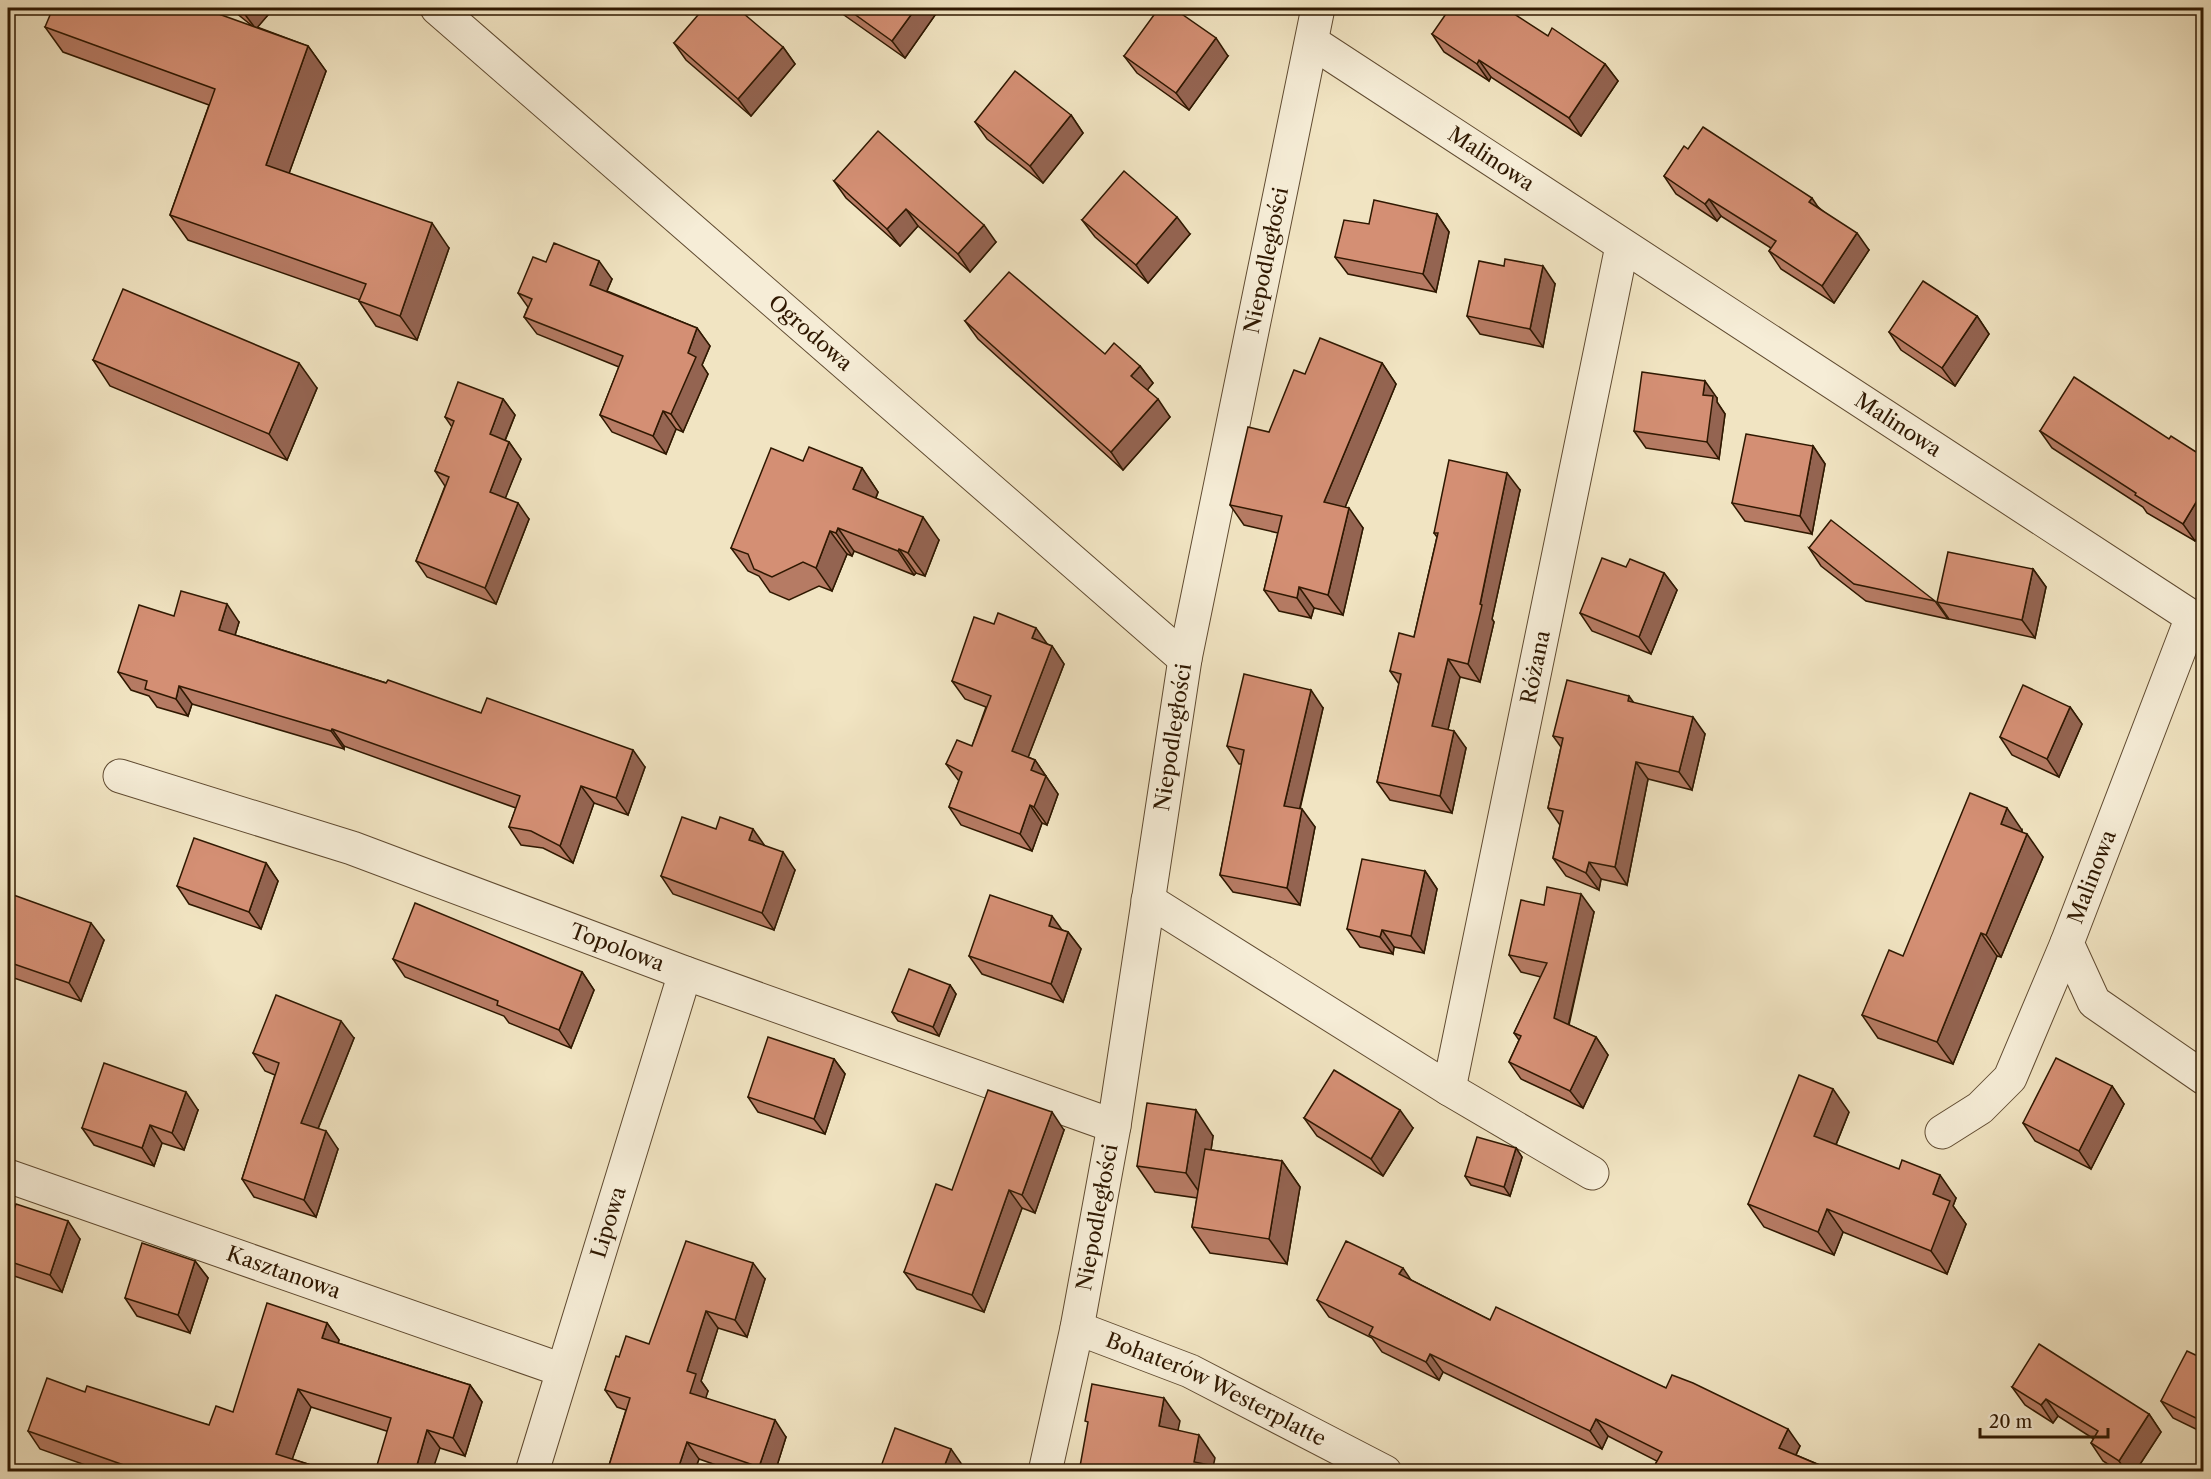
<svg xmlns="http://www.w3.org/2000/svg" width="2211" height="1479" viewBox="0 0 2211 1479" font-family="'Libre Caslon Text',serif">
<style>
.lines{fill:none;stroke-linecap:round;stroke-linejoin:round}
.minor-casing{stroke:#604b31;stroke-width:35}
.minor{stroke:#f6edd7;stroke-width:33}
.wall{fill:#b67b64;stroke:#2f1801;stroke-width:1.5}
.shaded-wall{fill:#946451;stroke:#2f1801;stroke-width:1.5}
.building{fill:#d48f74;stroke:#2f1801;stroke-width:1.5}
.labels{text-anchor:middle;stroke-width:4.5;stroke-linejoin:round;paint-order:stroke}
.street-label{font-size:21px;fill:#2f1801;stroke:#f6edd7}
</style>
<rect width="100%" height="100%" fill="#f1e4c2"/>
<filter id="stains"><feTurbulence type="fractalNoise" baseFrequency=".00333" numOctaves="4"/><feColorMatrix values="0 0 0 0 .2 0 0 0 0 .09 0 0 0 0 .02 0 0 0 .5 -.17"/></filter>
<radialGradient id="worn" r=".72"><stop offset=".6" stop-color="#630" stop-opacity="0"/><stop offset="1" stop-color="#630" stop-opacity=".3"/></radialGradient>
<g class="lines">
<!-- minor casing -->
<g class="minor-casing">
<g id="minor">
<path id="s1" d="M437,8l748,651"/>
<path id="s2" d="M1312,42l880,575 -125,326 27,59 110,76"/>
<path id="s3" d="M120,776l232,72 333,125 429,153"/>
<path id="s4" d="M1148,900l301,189 173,-843"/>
<polyline points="1449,1089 1592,1173"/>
<polyline points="1942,1132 1980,1108 2010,1078 2067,943"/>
<path id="s5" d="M8,1176l554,194"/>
<path id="s6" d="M1077,1328l113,43 195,101"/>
<path id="s7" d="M532,1472l153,-499"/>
<path id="s8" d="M1045,1472l32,-144 37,-202 71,-467 133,-651"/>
</g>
</g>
<!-- minor -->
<use href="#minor" class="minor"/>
</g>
<!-- wall -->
<g class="wall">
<polygon points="230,8 274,8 257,27 308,46 326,71 289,173 449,248 417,340 376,326 359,301 360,300 188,240 170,215 209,105 63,52 45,27 251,25"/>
<polygon points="839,8 940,8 905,58 844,15"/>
<polygon points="1432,34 1548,36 1605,64 1618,81 1581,136 1491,77 1489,81 1444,52"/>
<polygon points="674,43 783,47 795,64 751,116 686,60"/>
<polygon points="1124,56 1228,56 1189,110 1137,73"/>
<polygon points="1071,115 1083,133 1043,183 987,139 975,122"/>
<polygon points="1688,149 1818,207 1869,250 1834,303 1781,269 1769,251 1771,248 1721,216 1717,221 1676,194 1664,176"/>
<polygon points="834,181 996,242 970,272 918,226 900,246 846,198"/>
<polygon points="1437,214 1449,232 1436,292 1348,274 1335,257"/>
<polygon points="1082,220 1190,234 1148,283 1095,237"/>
<polygon points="546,262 612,279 607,291 697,328 710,346 702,365 708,374 683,432 676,429 666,454 612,432 600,415 619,367 537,334 524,317 528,307 518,293"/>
<polygon points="1555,284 1543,347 1480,334 1467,316"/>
<polygon points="1977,316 1989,334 1955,386 1901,350 1889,332"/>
<polygon points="965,321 1105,354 1140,366 1153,383 1147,390 1170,417 1123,470 978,339"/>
<polygon points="93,360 317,388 287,460 110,386"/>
<polygon points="1382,363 1396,384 1345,507 1363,528 1343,615 1314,608 1311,618 1279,611 1264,590 1278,533 1244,525 1230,505 1269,432 1305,374"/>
<polygon points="1717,398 1717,402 1725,414 1719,459 1646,448 1634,431"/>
<polygon points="503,399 515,415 505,441 509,442 521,459 505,498 529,519 496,604 427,577 416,561 445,486 435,471 452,427 445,417"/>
<polygon points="2040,431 2169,439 2204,457 2204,527 2195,541 2147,513 2143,507 2052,448"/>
<polygon points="1813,446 1825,464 1812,534 1745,521 1732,503"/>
<polygon points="803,461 862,468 878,492 876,498 939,540 925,576 916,573 914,575 854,551 852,556 847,554 832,591 819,586 789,600 770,592 759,576 748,571 731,548"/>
<polygon points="1520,490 1492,619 1494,622 1480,682 1460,677 1448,729 1466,748 1452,813 1390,800 1377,782 1399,684 1390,671 1414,637 1437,537 1434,533"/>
<polygon points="1809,548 1935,601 1948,619 1866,601 1821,566"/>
<polygon points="1626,567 1664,573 1677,590 1651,654 1592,631 1580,613"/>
<polygon points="2033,569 2046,587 2035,638 1949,619 1937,602"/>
<polygon points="174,616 239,622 235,635 481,713 645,767 628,815 594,803 573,863 543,848 521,845 509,827 516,808 344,746 344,749 192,704 188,716 157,707 149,696 131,690 118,672"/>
<polygon points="1047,644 1052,646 1064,664 1028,757 1035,760 1058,794 1047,825 1042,823 1032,851 961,825 949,807 959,781 946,764 972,746 986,707 965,699 952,681"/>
<polygon points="1633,703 1705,734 1692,790 1648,779 1627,885 1601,879 1599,890 1566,876 1553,858 1560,825 1548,808 1561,747 1553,736"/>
<polygon points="2070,707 2082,724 2059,777 2012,755 2000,737"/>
<polygon points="1323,708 1300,809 1315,827 1300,905 1233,892 1220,875 1242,764 1239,764 1227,746"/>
<polygon points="2022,830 2022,832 2043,857 2001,957 1997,956 1953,1064 1878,1038 1862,1015 1903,956"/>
<polygon points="765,846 795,870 774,930 673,894 661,876"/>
<polygon points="266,863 278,881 261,929 189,904 177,886"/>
<polygon points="1425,871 1437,889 1424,953 1394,947 1393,954 1360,947 1347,929"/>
<polygon points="8,893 104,940 81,1001 8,976"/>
<polygon points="1544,905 1594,912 1569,1025 1596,1037 1608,1055 1583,1108 1521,1079 1509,1062 1519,1040 1514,1033 1541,977 1521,972 1509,955"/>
<polygon points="1062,930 1068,932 1081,949 1063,1002 982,974 969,956"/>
<polygon points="393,959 582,972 594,990 571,1048 509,1023 504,1016 405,977"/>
<polygon points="950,985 956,994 939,1036 898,1021 892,1012"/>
<polygon points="354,1038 318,1129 338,1149 316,1217 254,1197 242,1179 275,1075 265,1071 253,1053"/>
<polygon points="834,1059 845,1074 825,1134 758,1112 748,1097"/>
<polygon points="2112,1086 2124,1104 2091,1169 2035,1141 2023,1123"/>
<polygon points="198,1110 184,1150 162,1143 154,1166 94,1145 82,1128"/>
<polygon points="1849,1112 1836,1145 1956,1198 1953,1206 1966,1224 1947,1274 1843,1232 1834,1255 1764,1227 1748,1204"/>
<polygon points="1304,1118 1413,1128 1383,1176 1317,1136"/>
<polygon points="1064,1130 1035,1213 1022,1208 984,1312 917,1289 904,1272 952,1190"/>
<polygon points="1213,1136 1211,1150 1282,1161 1300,1187 1287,1264 1210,1253 1192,1227 1197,1198 1155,1192 1137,1166"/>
<polygon points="1516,1148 1522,1157 1510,1196 1471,1185 1465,1176"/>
<polygon points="2204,1212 2204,1234 2198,1226"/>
<polygon points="8,1223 80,1239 62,1292 8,1274"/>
<polygon points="195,1261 208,1278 190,1333 137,1316 125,1298"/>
<polygon points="765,1279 747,1337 718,1328 701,1381 708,1391 705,1398 786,1437 775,1472 736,1472 699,1459 694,1472 607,1472 626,1410 617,1407 605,1390 619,1357 649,1344"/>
<polygon points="1411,1280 1490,1320 1666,1388 1800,1446 1796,1455 1836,1472 1660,1472 1655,1465 1657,1461 1608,1436 1602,1449 1443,1372 1439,1380 1382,1352 1372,1338 1329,1317 1317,1300"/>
<polygon points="327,1323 339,1340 338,1343 470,1385 482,1402 465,1456 311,1407 292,1459 333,1472 105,1472 40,1449 28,1431 85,1392 209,1425 233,1412"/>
<polygon points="2204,1359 2204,1433 2173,1418 2161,1401"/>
<polygon points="2012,1387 2149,1414 2161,1432 2135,1472 2120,1472 2103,1461 2091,1443 2094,1439 2058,1416 2053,1423 2025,1405"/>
</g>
<!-- shaded-wall -->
<g class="shaded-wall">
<polygon points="240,8 274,8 256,29"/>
<polygon points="916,8 940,8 905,58 892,41"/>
<polygon points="1216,38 1228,56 1189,110 1176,93"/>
<polygon points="308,46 326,71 283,190 266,165"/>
<polygon points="783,47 795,64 751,116 738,99"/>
<polygon points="1479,60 1491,77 1489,81 1477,64"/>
<polygon points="1605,64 1618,81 1581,136 1569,118"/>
<polygon points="1071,115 1083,133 1043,183 1030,166"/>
<polygon points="1812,198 1824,216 1809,202"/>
<polygon points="1709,199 1721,216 1717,221 1705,204"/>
<polygon points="906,209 918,226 900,246 887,229"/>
<polygon points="1437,214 1449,232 1436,292 1423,274"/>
<polygon points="1177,217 1190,234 1148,283 1136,265"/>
<polygon points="432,223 449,248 417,340 400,316"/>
<polygon points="984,225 996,242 970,272 958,254"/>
<polygon points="1857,233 1869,250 1834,303 1822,286"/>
<polygon points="599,261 612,279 602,302 590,285"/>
<polygon points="1543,266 1555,284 1543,347 1530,329"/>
<polygon points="1977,316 1989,334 1955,386 1942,368"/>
<polygon points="697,328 710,346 702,365 708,374 683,432 671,414 688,353"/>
<polygon points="299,363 317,388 287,460 269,434"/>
<polygon points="1382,363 1396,384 1339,522 1324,502"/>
<polygon points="1140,366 1153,383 1144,394 1131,376"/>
<polygon points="1705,381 1717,398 1717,402 1725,414 1719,459 1707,442 1703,395"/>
<polygon points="503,399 515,415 501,450 490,434"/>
<polygon points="1158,399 1170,417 1123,470 1111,452"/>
<polygon points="663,411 676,429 666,454 653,436"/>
<polygon points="509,442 521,459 501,509 490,492"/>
<polygon points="1813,446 1825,464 1812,534 1800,516"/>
<polygon points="862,468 878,492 870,512 853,489"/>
<polygon points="1507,473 1520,490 1492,619 1494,622 1480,682 1468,664"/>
<polygon points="2204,489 2204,527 2195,541 2183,524"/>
<polygon points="518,503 529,519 496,604 485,588"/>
<polygon points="1349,508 1363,528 1343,615 1328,595"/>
<polygon points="923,517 939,540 925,576 908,553"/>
<polygon points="838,528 854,551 852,556 836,533"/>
<polygon points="830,531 847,554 832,591 816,568"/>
<polygon points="899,549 916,573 914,575 898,551"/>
<polygon points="2033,569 2046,587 2035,638 2022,620"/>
<polygon points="1664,573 1677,590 1651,654 1639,637"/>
<polygon points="1299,587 1314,608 1311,618 1297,598"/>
<polygon points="227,604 239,622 231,648 219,630"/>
<polygon points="1036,628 1048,645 1032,638"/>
<polygon points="1052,646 1064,664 1024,768 1012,751"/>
<polygon points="1448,659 1460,677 1445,743 1432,726"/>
<polygon points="179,686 192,704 188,716 176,699"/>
<polygon points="1311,690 1323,708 1296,824 1284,806"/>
<polygon points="1629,696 1641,713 1628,701"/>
<polygon points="2070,707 2082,724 2059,777 2047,759"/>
<polygon points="1693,717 1705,734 1692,790 1679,772"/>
<polygon points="332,729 344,746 344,749 331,731"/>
<polygon points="1454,731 1466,748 1452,813 1440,796"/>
<polygon points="633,750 645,767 628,815 616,798"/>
<polygon points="1035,760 1058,794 1047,825 1034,807 1031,770"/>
<polygon points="1636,762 1648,779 1627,885 1615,867"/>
<polygon points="581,786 594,803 573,863 560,846"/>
<polygon points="1030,805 1042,823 1032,851 1020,834"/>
<polygon points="2007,808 2022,830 2016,846 2001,824"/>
<polygon points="1302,809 1315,827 1300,905 1287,888"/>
<polygon points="753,829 765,846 749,840"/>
<polygon points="2027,834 2043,857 2001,957 1986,935"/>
<polygon points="783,852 795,870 774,930 762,913"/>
<polygon points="1589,862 1601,879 1599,890 1586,873"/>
<polygon points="266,863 278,881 261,929 249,912"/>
<polygon points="1425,871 1437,889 1424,953 1411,936"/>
<polygon points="1581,894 1594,912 1566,1035 1554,1018"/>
<polygon points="1052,916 1065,934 1049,926"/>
<polygon points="91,923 104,940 81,1001 69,983"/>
<polygon points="1382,930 1394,947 1393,954 1380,937"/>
<polygon points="1068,932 1081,949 1063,1002 1051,984"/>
<polygon points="1981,933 1997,956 1953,1064 1937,1042"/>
<polygon points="582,972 594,990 571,1048 559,1030"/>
<polygon points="950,985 956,994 939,1036 933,1027"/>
<polygon points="341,1021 354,1038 313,1141 301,1123"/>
<polygon points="1596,1037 1608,1055 1583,1108 1570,1091"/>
<polygon points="834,1059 845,1074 825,1134 814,1119"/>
<polygon points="2112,1086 2124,1104 2091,1169 2079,1151"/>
<polygon points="1833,1089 1849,1112 1830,1159 1814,1136"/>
<polygon points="186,1092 198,1110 184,1150 172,1133"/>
<polygon points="1196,1110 1213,1136 1204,1199 1186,1173"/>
<polygon points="1400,1110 1413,1128 1383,1176 1371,1159"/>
<polygon points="1052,1112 1064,1130 1035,1213 1022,1195"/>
<polygon points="150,1125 162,1143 154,1166 142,1148"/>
<polygon points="326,1131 338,1149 316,1217 304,1200"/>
<polygon points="1516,1148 1522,1157 1510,1196 1504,1187"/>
<polygon points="1282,1161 1300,1187 1287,1264 1269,1239"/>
<polygon points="1940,1175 1956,1198 1953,1206 1966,1224 1947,1274 1931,1251 1933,1194"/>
<polygon points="1009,1190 1022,1208 984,1312 972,1295"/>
<polygon points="1827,1209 1843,1232 1834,1255 1818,1232"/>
<polygon points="68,1221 80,1239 62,1292 50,1275"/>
<polygon points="195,1261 208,1278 190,1333 178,1315"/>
<polygon points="753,1263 765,1279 747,1337 735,1320"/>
<polygon points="1403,1268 1415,1286 1399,1274"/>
<polygon points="706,1311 718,1328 701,1381 708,1391 702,1410 690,1393 687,1371"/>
<polygon points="327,1323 339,1340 334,1356 322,1338"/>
<polygon points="1430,1354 1443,1372 1439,1380 1426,1362"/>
<polygon points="470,1385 482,1402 465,1456 453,1438"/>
<polygon points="298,1389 311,1407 288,1471 276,1454"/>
<polygon points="1164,1398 1180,1421 1174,1449 1159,1426"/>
<polygon points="2046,1399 2058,1416 2053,1423 2041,1405"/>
<polygon points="2149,1414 2161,1432 2135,1472 2126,1472 2119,1461"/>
<polygon points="1596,1419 1608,1436 1602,1449 1590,1431"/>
<polygon points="775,1420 786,1437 775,1472 762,1472 759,1467"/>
<polygon points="1788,1429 1800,1446 1791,1465 1779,1448"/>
<polygon points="427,1430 440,1448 432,1472 415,1472"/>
<polygon points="1199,1435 1215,1458 1212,1472 1194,1462"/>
<polygon points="687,1442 699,1459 694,1472 677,1472"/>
<polygon points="951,1449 963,1466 961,1472 942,1472"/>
</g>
<!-- building -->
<g class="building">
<polygon points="53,8 202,8 308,46 266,165 432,223 400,316 359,301 366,284 170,215 215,89 45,27"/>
<polygon points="704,8 737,8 783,47 738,99 674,43"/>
<polygon points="846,8 916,8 892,41"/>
<polygon points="1159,8 1173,8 1216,38 1176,93 1124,56"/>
<polygon points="1450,8 1505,8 1548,36 1552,28 1605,64 1569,118 1479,60 1477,64 1432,34"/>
<polygon points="1015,71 1071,115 1030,166 975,122"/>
<polygon points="1703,127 1812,198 1809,202 1857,233 1822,286 1769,251 1776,241 1709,199 1705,204 1664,176 1684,146 1688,149"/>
<polygon points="878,131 984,225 958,254 906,209 887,229 834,181"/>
<polygon points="1124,171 1177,217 1136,265 1082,220"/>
<polygon points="1374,200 1437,214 1423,274 1335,257 1344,220 1369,224"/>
<polygon points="554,243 599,261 590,285 697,328 688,353 696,357 671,414 663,411 653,436 600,415 623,356 524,317 532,299 518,293 533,257 546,262"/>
<polygon points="1505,259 1543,266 1530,329 1467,316 1479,261 1504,266"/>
<polygon points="1009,272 1105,354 1114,343 1140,366 1131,376 1158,399 1111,452 965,321"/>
<polygon points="1923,281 1977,316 1942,368 1889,332"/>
<polygon points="123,289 299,363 269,434 93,360"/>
<polygon points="1320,338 1382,363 1324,502 1349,508 1328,595 1299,587 1297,598 1264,590 1282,516 1230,505 1248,427 1269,432 1294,370 1305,374"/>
<polygon points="1642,372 1705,381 1703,395 1713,396 1707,442 1634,431"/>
<polygon points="2074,377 2169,439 2171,436 2204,457 2204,489 2183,524 2135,495 2136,493 2040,431"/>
<polygon points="458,382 503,399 490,434 509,442 490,492 518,503 485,588 416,561 449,477 435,471 454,421 445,417"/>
<polygon points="1746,434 1813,446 1800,516 1732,503"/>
<polygon points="809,447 862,468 853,489 923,517 908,553 899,549 898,551 838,528 836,533 830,531 816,568 803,562 772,577 754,569 748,554 731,548 771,448 803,461"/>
<polygon points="1449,460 1507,473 1480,604 1482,605 1468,664 1448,659 1432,726 1454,731 1440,796 1377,782 1401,674 1390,671 1399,633 1414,637 1438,533 1434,533"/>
<polygon points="1831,520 1935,601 1854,584 1809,548"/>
<polygon points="1948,552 2033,569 2022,620 1937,602"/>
<polygon points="1602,558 1626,567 1630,559 1664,573 1639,637 1580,613"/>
<polygon points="181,591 227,604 219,630 386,683 388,680 481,713 487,698 633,750 616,798 581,786 560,846 531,831 509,827 520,796 332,729 331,731 179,686 176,699 145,689 147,681 118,672 139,605 174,616"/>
<polygon points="998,613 1036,628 1032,638 1052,646 1012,751 1035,760 1031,770 1046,776 1034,807 1030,805 1020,834 949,807 962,772 946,764 957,740 972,746 991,696 952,681 974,617 994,624"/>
<polygon points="1244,674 1311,690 1284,806 1302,809 1287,888 1220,875 1244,750 1227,746"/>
<polygon points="1567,680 1629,696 1628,701 1693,717 1679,772 1636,762 1615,867 1589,862 1586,873 1553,858 1563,811 1548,808 1563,738 1553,736"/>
<polygon points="2023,685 2070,707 2047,759 2000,737"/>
<polygon points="1970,793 2007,808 2001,824 2027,834 1986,935 1981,933 1937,1042 1862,1015 1889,950 1903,956"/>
<polygon points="682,817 716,829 720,817 753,829 749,840 783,852 762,913 661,876"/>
<polygon points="194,838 266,863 249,912 177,886"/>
<polygon points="1362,859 1425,871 1411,936 1382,930 1380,937 1347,929"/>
<polygon points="1547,887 1581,894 1554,1018 1596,1037 1570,1091 1509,1062 1521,1036 1514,1033 1547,963 1509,955 1521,900 1544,905"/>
<polygon points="8,893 91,923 69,983 8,962"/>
<polygon points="990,895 1052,916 1049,926 1068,932 1051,984 969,956"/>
<polygon points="415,903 582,972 559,1030 497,1005 498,1001 393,959"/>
<polygon points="909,969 950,985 933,1027 892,1012"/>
<polygon points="276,995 341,1021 301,1123 326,1131 304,1200 242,1179 279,1063 253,1053"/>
<polygon points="768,1037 834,1059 814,1119 748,1097"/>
<polygon points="2056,1058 2112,1086 2079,1151 2023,1123"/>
<polygon points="104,1063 186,1092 172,1133 150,1125 142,1148 82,1128"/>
<polygon points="1334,1070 1400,1110 1371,1159 1304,1118"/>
<polygon points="1799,1075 1833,1089 1814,1136 1899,1169 1902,1160 1940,1175 1933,1194 1950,1201 1931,1251 1827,1209 1818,1232 1748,1204"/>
<polygon points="988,1090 1052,1112 1022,1195 1009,1190 972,1295 904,1272 936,1184 952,1190"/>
<polygon points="1147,1103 1196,1110 1186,1173 1137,1166"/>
<polygon points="1477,1137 1516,1148 1504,1187 1465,1176"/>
<polygon points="1205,1149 1282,1161 1269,1239 1192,1227"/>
<polygon points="16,1204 68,1221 50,1275 8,1261 8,1223 9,1224"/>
<polygon points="2204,1212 2204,1228 2198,1226"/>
<polygon points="686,1241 753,1263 735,1320 706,1311 687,1371 696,1374 690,1393 775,1420 759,1467 687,1442 677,1472 607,1472 630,1398 605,1390 616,1356 619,1357 626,1336 649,1344"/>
<polygon points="1346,1241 1403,1268 1399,1274 1490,1320 1496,1307 1666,1388 1672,1375 1693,1383 1788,1429 1779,1448 1836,1472 1669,1472 1655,1465 1662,1452 1596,1419 1590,1431 1430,1354 1426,1362 1369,1335 1373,1327 1317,1300"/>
<polygon points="142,1243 195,1261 178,1315 125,1298"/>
<polygon points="267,1303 327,1323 322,1338 470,1385 453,1438 427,1430 415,1472 375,1472 391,1418 298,1389 276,1454 333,1472 134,1472 135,1469 28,1431 47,1378 85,1392 87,1386 209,1425 216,1406 233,1412"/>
<polygon points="2039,1344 2149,1414 2119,1461 2091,1443 2098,1431 2046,1399 2041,1405 2012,1387"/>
<polygon points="2187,1351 2204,1359 2204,1422 2161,1401"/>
<polygon points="1092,1384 1164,1398 1159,1426 1199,1435 1194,1462 1245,1472 1079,1472 1088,1422 1085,1421"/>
<polygon points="895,1428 951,1449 942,1472 879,1472"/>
</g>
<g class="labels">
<!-- street labels -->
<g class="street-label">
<text dy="7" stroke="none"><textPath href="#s2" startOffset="214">Malinowa</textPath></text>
<text dy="7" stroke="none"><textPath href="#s8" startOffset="1232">Niepodległości</textPath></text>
<text dy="7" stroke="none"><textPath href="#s1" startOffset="495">Ogrodowa</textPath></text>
<text dy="7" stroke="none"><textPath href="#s2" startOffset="700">Malinowa</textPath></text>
<text dy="7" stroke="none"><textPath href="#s4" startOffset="786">Różana</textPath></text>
<text dy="7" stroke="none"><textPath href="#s8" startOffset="746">Niepodległości</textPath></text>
<text transform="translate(2092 877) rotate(-69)" y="7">Malinowa</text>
<text dy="7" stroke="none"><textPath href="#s3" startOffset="526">Topolowa</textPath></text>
<text dy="7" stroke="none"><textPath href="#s8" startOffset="260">Niepodległości</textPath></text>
<text dy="7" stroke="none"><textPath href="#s7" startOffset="261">Lipowa</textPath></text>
<text dy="7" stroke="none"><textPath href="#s5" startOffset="292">Kasztanowa</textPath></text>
<text dy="7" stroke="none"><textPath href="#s6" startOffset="152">Bohaterów Westerplatte</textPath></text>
</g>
</g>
<!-- margin -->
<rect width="2211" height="1479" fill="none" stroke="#f1e4c2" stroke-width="30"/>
<rect x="9" y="9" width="2193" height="1461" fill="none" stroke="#2f1801" stroke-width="3"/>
<rect x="15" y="15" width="2181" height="1449" fill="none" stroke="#2f1801" stroke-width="1.5"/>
<!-- scale -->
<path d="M1980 1428v9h128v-9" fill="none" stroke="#2f1801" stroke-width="3"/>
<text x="1989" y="1428" font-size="18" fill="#2f1801" stroke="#f6edd7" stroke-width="4.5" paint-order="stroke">20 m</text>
<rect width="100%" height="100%" filter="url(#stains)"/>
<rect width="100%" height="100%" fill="url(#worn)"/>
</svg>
